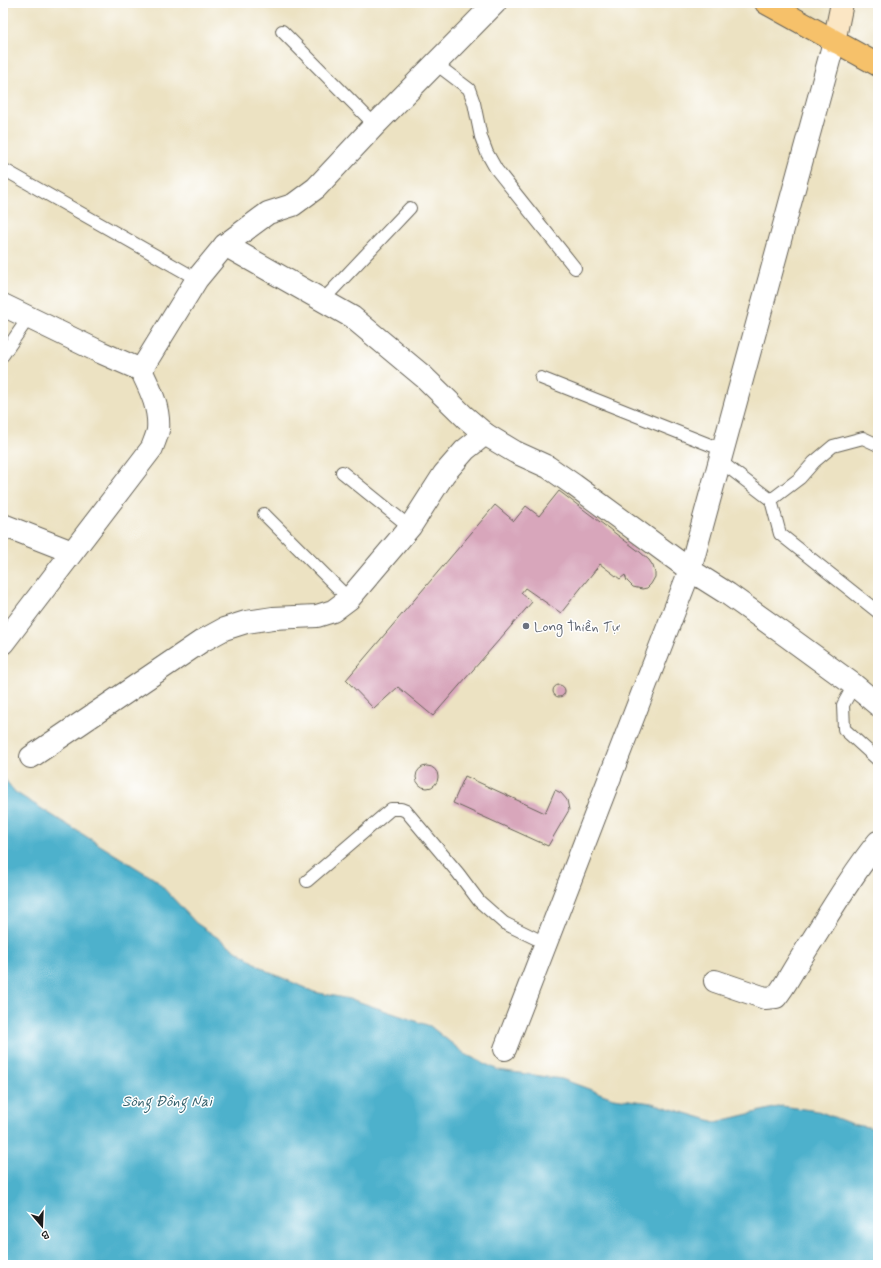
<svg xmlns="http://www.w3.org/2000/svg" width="881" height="1268" viewBox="0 0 881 1268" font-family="Mynerve,sans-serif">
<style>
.water{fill:#4db1cc;stroke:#346674}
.building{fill:#d8a6bb}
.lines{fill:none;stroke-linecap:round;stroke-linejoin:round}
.lane-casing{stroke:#656156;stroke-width:14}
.street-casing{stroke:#656156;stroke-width:24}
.secondary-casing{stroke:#656156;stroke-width:24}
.primary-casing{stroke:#656156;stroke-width:24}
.lane{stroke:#fff;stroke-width:12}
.street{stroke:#fff;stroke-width:22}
.secondary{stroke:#fbe6c4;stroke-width:22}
.primary{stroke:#f6c16b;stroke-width:22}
.worship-dot{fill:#6b7280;stroke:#fff;stroke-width:1.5}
.labels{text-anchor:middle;stroke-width:3;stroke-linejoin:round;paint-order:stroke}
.worship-label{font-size:14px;fill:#5b616d;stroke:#fff;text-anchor:start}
.water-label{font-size:15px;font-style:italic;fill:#325f6b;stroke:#fff}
</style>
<rect width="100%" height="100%" fill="#fff"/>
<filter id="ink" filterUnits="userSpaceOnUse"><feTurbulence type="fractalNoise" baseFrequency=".025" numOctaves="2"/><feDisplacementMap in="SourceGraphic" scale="8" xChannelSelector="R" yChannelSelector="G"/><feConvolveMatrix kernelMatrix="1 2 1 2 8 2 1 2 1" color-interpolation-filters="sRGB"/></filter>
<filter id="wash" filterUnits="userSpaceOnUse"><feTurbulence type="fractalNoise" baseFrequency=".012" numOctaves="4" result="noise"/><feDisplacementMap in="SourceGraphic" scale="16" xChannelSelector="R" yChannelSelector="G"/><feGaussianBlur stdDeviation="0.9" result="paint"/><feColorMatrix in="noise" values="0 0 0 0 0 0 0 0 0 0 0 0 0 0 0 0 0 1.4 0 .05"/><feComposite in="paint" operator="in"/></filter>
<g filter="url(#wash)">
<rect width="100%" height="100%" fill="#ece2c2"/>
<!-- water -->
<polygon class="water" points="3,777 15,792 156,880 196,923 267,971 314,992 354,1000 430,1026 465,1054 498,1070 562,1079 613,1098 652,1103 716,1122 782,1106 818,1111 852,1124 878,1129 878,1265 3,1265"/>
<g id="blocks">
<!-- building -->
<g class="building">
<polygon points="559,491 640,552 649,560 653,566 655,573 655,577 651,584 647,588 642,589 633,587 627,581 625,575 620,579 600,564 561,613 525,588 521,593 532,602 433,716 398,687 374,709 346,680 495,505 514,521 526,506 539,516"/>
<circle cx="559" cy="691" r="6"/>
<circle cx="427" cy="777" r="11"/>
<polygon points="465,776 545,813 555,790 561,793 567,800 569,810 548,846 453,803"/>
</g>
</g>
</g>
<g filter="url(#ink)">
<use href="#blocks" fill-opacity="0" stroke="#656156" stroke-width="1"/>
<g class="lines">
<!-- lane casing -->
<g class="lane-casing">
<g id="lane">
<polyline points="282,31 375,125"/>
<polyline points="436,64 469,89 474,103 481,137 487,153 496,169 575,268"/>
<polyline points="3,169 197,279"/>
<polyline points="322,301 410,208"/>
<polyline points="3,355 29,317"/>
<polyline points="541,378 723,450"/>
<polyline points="720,461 771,500 800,478 814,462 833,446 863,438 878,445"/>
<polyline points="342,472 410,527"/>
<polyline points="771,500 780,534 878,612"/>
<polyline points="264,514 349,599"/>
<polyline points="854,685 843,705 844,729 878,760"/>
<polyline points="307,881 391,809 401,809 406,811 458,873 479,901 504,923 545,943"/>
</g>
</g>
<!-- street casing -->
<g class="street-casing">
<g id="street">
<polyline points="225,245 352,317 424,377 465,417 485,434"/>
<polyline points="3,305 100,352 141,370 197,279 225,245 268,213 293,205 316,188 375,125 495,3"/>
<polyline points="3,525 72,552"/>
<path d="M3,643l149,-195c2,-6 5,-12 6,-18 2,-22 -8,-41 -17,-60"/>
<polyline points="31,757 202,641 224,629 246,622 273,618 317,616 333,611 349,599 410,527 444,474 465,450 485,434 515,452 548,467 574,485 690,570 728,594 784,634 854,685 878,705"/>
<path d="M715,981l50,17 11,-1c10,-12 16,-26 25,-39 25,-39 48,-80 77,-116"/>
<polyline points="505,1049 690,570 834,42"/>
</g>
</g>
<!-- secondary casing -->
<g class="secondary-casing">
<polyline id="secondary" points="834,42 842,3"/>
</g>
<!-- primary casing -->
<g class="primary-casing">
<polyline id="primary" points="766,3 878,65"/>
</g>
<!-- lane -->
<use href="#lane" class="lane"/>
<!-- street -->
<use href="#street" class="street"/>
<!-- secondary -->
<use href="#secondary" class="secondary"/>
<!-- primary -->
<use href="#primary" class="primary"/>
</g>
</g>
<!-- markers -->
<circle class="worship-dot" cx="526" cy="626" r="4"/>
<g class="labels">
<!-- worship labels -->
<g class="worship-label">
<text x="534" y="631">Long Thiền Tự</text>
</g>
<!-- water labels -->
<g class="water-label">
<text x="167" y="1106">Sông Đồng Nai</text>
</g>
</g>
<!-- margin -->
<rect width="881" height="1268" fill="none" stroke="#fff" stroke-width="16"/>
<!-- north arrow -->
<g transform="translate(42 1226) rotate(161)" stroke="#ffffff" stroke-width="3" paint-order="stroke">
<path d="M0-3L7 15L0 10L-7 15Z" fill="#1c1c1c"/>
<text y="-6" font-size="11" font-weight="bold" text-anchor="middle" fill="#1c1c1c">B</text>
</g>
</svg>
